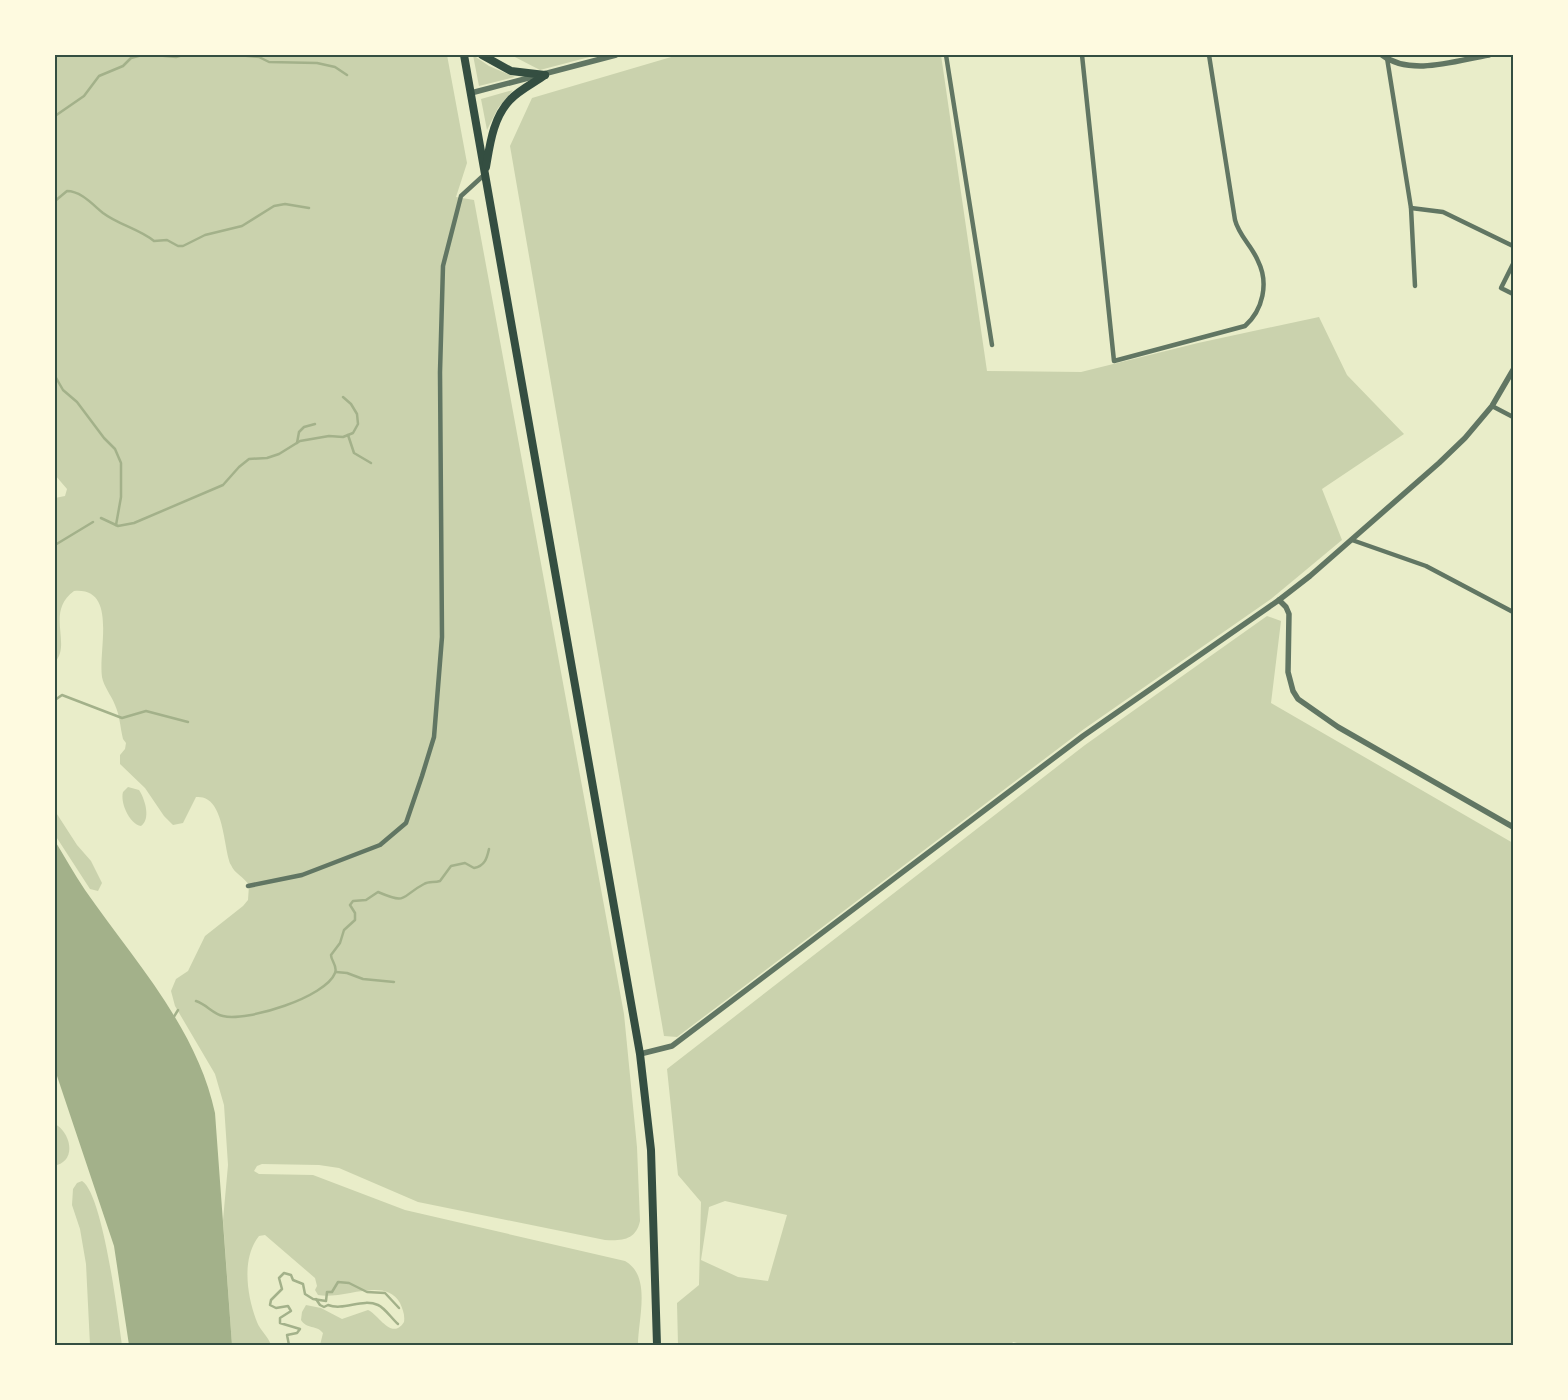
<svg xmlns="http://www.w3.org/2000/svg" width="1568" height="1400" viewBox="0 0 1568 1400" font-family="'Noto Sans',sans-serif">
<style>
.green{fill:#cad2ad;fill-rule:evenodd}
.water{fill:#a3b18a}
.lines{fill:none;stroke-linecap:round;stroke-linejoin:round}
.stream{stroke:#a3b18a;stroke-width:2.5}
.minor{stroke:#617663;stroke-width:4.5}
.tertiary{stroke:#617663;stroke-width:5.5}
.primary{stroke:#344e41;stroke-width:8}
.neatline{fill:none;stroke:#344e41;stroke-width:2}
</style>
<rect width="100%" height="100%" fill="#e9edc9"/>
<!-- green -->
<g class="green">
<path d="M55,55h392l20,108 -11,34 18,3 150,814 13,133 3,74c-4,19 -18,20 -35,19l-187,-38 -79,-34 -20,-3 -57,-1 -5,2 -3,5 5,3 54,1 92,35 220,51c27,15 13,58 13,84h-318l3,-12c-6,-8 -17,-4 -22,-13l1,-8 4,-7 15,3 21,11 26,-9c11,5 24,31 36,12 1,-7 -1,-12 -4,-19 -15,-27 -56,-3 -82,-8l-3,-5 2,-4 -2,-8 -50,-43 -6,1c-18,22 -12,61 -2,86 3,8 11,14 14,23h-39l-9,-125 5,-55 -4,-60 -9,-31 -40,-68 -4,-15 5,-12 12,-8 17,-35 38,-30 5,-6 1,-15c-5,-8 -15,-12 -18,-20 -8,-17 -6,-71 -35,-68l-13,26 -10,2 -9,-9 -19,-28 -25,-24v-9l5,-6 1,-6 -3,-4c-3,-12 -3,-23 -8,-34 -4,-10 -11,-18 -13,-28 -4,-28 16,-90 -28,-86 -29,21 -2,53 -19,71v-164l10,-2 2,-7 -12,-14z"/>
<polygon points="473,55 489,66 515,77 479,86"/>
<polygon points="511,55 597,55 540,70"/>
<polygon points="678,55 941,55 987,371 1081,372 1198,343 1319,317 1347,375 1404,434 1322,489 1342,540 1271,599 1084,729 677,1037 664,1036 510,146 532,98"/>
<polygon points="513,90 498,108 487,130 481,99"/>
<path d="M1267,616l14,5 -10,82 242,140v502h-489l-11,-3 -2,3h-333l-1,-42 22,-18 2,-83 -23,-27 -11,-106 418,-324zM725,1201l62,14 -19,66 -30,-4 -37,-17 8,-53z"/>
<path d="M128,787l11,3c6,9 12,29 2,36 -12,-2 -21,-24 -18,-34z"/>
<polygon points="55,811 77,845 91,861 102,883 98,891 90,889 55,835"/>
<path d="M55,1124c15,8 22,35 2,41z"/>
<path d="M82,1181c21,13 36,136 40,164h-32l-4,-81 -6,-35 -8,-24 1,-16 4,-6z"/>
</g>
<!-- water -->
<path class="water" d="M55,841c10,16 19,33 30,49 48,69 112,138 130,223l17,232h-103l-15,-99 -59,-176z"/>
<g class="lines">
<!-- stream -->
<g class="stream">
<polyline points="155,55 176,57 183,55"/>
<polyline points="238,55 259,57 269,62 317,63 335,67 347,75"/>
<polyline points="55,116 84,96 99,76 123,66 131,58 142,55"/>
<polyline points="55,121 55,125"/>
<path d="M55,201l12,-10c14,0 26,14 36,22 16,12 36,16 51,28l13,-1 11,6h5l22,-11 37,-9 32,-20 11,-2 24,4"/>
<polyline points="55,376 63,390 77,402 104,438 115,449 121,463 121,497 116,525"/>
<polyline points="348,435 354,453 371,463"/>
<polyline points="297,443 299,432 304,427 315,424"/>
<polyline points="101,518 118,526 134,523 223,485 239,467 249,459 267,458 279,454 300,441 329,436 343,437 353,433 358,424 357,414 351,404 343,397"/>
<polyline points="55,545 93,522"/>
<polyline points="55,700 62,695 122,718 146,711 188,722"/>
<polyline points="336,972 347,973 363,979 394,982"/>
<path d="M196,1001c10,3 17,13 27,15 24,6 103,-19 112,-43 3,-7 -4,-12 -4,-18l9,-12 4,-13 11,-10v-7l-5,-8 3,-4 13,-1 12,-8c31,13 21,5 46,-8 5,-3 10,-1 16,-3l11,-15 14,-3 9,5c11,-2 13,-10 15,-19"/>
<polyline points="172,1020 178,1010"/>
<path d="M316,1299l4,6 4,2 4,-2c16,6 34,-7 50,0 7,3 14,14 20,19"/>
<polyline points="289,1345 287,1335 297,1333 300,1329 280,1323 280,1318 291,1311 288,1306 276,1308 270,1305 271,1300 282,1289 279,1278 284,1273 291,1275 293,1280 303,1284 305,1294 313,1299 326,1301 327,1292 332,1292 338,1282 349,1283 367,1292 385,1293 399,1308"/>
</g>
<!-- minor -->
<g class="minor">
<polyline points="946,55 992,345"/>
<path d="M1082,55l32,306 131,-35c18,-16 24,-43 13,-65 -6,-15 -19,-25 -23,-41l-26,-165"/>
<polyline points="1387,58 1411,208 1415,286"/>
<polyline points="1411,208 1443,212 1513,246"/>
<polyline points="1513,264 1501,288 1513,294"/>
<polyline points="1492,406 1513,417"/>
<polyline points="1352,540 1426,566 1513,612"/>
<polyline points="248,886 302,875 380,845 406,823 422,776 434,737 442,637 440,372 443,266 461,196 484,175"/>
</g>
<!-- tertiary -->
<g class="tertiary">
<path d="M1382,55c29,22 76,5 107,0"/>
<polyline points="471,93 616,55"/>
<polyline points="1279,600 1286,607 1289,614 1288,672 1293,691 1298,699 1338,727 1513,827"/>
<polyline points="640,1054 672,1046 1083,736 1279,600 1310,576 1439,463 1465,438 1492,406 1513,370"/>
</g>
<!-- primary -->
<g class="primary">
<polyline points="464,55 640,1054 651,1150 657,1345"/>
<polyline points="482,55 511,71 545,75"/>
<path d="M486,167c4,-23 7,-49 24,-67 9,-10 24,-17 35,-25"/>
</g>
</g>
<!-- border -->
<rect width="1568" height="1400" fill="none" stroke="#fefae0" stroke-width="112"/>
<rect x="56" y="56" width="1456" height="1288" class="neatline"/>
</svg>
